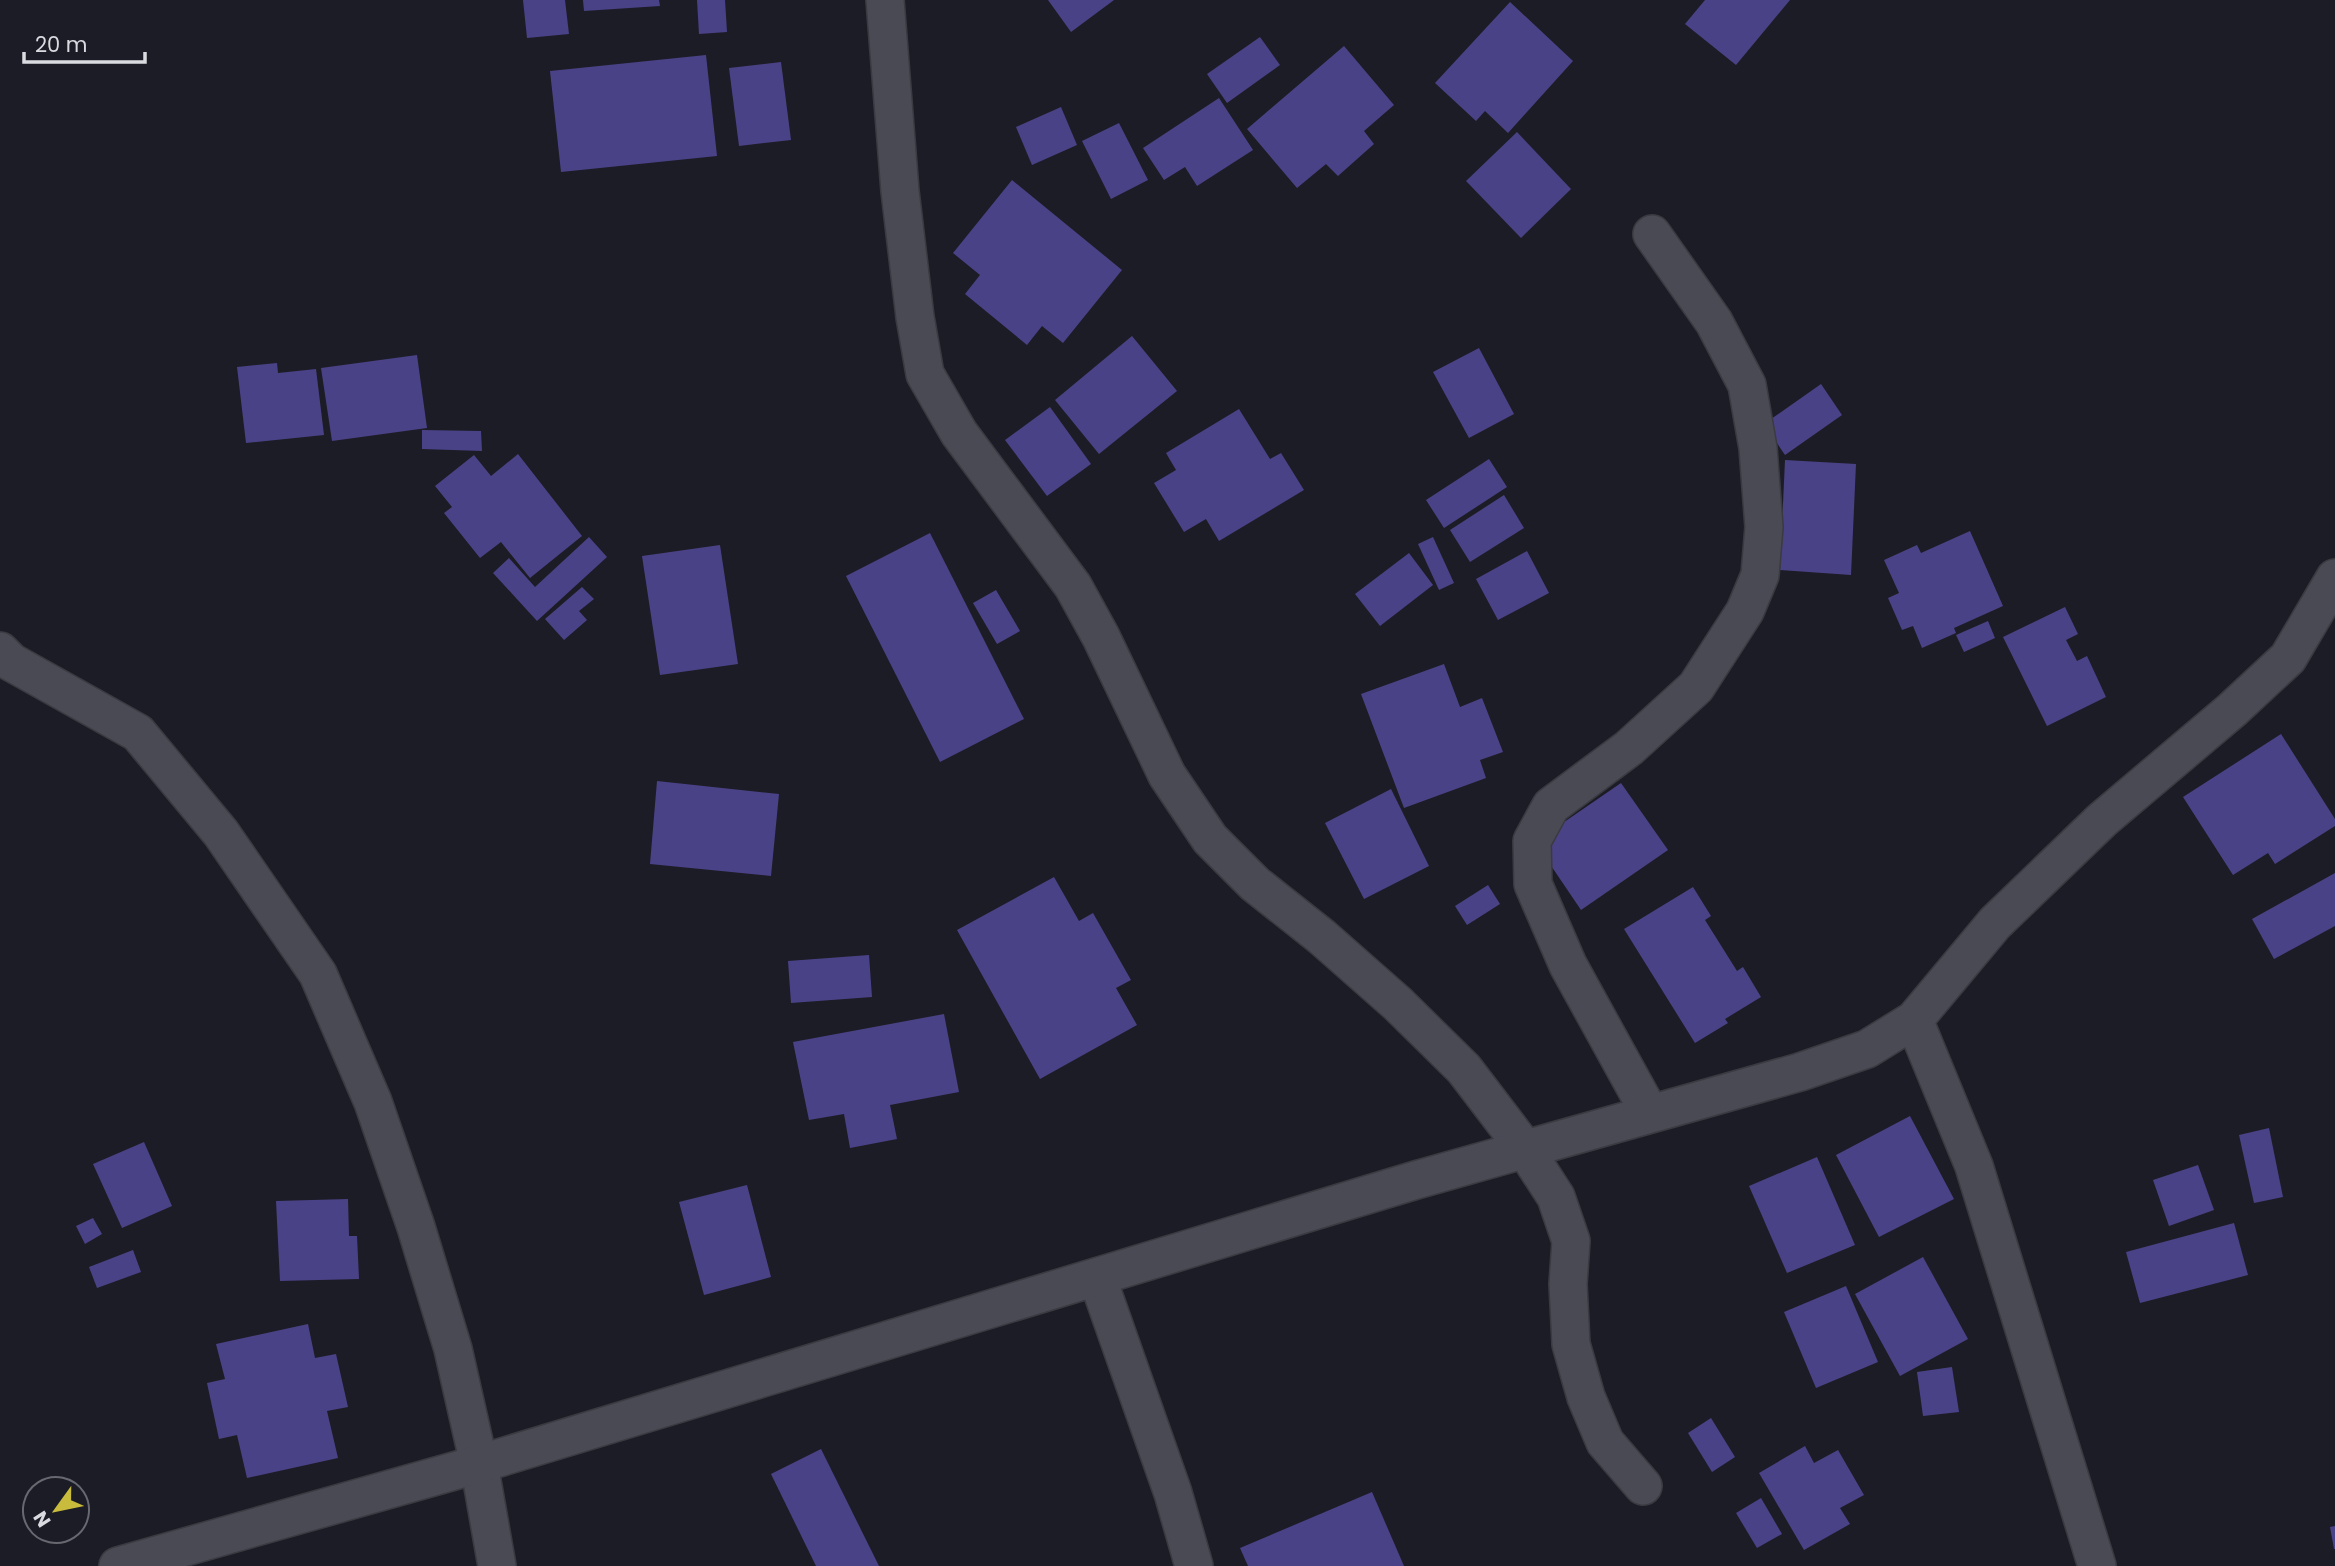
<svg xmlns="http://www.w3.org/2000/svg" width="2335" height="1566" viewBox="0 0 2335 1566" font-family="Poppins,sans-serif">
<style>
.building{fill:#4a4286}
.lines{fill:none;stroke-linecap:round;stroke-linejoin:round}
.minor-casing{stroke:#3a3a41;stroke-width:40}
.minor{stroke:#4a4a55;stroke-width:37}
</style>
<rect width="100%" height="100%" fill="#1c1c26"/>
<!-- building -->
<g class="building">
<polygon points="523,0 565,0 569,34 527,38"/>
<polygon points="583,0 659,0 660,6 584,11"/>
<polygon points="697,0 725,0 727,32 699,34"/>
<polygon points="1048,0 1114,0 1071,32"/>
<polygon points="1705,0 1790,0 1736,65 1685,24"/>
<polygon points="1510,2 1573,61 1508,133 1485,111 1476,121 1435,83"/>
<polygon points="1260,37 1280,65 1227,103 1207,74"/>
<polygon points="1344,46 1394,105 1364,131 1374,144 1338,176 1326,164 1297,188 1247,129"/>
<polygon points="706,55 717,156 561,172 550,71"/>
<polygon points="781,62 791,140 739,146 729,68"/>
<polygon points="1219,98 1253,150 1197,186 1185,167 1164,180 1143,148"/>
<polygon points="1061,107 1077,145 1032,165 1016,127"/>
<polygon points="1119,123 1148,180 1111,199 1082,141"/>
<polygon points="1517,132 1571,189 1521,238 1466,181"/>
<polygon points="1012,180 1122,270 1063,343 1042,326 1027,345 965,294 980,275 953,253"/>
<polygon points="1132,336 1177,391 1099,454 1055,400"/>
<polygon points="1479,348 1514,414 1469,438 1433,372"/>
<polygon points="417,355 427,428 332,441 321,368"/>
<polygon points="277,363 278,373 316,369 324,435 246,443 237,367"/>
<polygon points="1821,384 1842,415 1785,455 1764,424"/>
<polygon points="1050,407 1091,464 1047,496 1005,440"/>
<polygon points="1239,409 1270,459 1281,453 1304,490 1219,541 1206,519 1184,532 1154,483 1176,470 1166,453"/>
<polygon points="422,430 481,431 482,451 422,449"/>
<polygon points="518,454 582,536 530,578 501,542 480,558 444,513 452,507 435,486 474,455 491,476"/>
<polygon points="1489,459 1507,487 1444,528 1426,500"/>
<polygon points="1785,460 1856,464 1851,575 1780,570"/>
<polygon points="1504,495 1524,528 1470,562 1450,530"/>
<polygon points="1970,531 2003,606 1954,628 1956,633 1922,648 1913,626 1902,630 1888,598 1899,593 1884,560 1917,545 1921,553"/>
<polygon points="930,533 1024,719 940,762 846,576"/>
<polygon points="589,537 607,557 537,621 493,573 509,558 535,587"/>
<polygon points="1433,537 1454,583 1439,590 1418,544"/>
<polygon points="720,545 738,664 660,675 642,556"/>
<polygon points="1527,551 1549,593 1498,620 1476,579"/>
<polygon points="1409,553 1433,585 1380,626 1355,594"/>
<polygon points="582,587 594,599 579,611 587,620 564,640 545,619"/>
<polygon points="996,590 1020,631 997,644 973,603"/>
<polygon points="2065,607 2078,634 2066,640 2077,661 2087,656 2106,697 2047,726 2003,637"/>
<polygon points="1988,621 1995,638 1964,652 1956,635"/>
<polygon points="1444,664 1460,707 1482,698 1503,752 1480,760 1486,778 1404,808 1361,694"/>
<polygon points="2281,734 2335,819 2335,826 2275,864 2268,853 2233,875 2183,797"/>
<polygon points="657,781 779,794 771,876 650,864"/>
<polygon points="1621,783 1668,850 1581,910 1535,842"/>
<polygon points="1391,789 1429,866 1364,899 1325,823"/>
<polygon points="2335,873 2335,926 2274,959 2252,919"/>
<polygon points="1054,877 1079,921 1093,913 1131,980 1116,988 1137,1025 1040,1079 957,930"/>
<polygon points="1488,885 1500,904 1467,925 1455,906"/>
<polygon points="1693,887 1711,916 1705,920 1737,971 1743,967 1761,997 1725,1019 1728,1023 1695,1043 1624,929"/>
<polygon points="869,955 872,997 791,1003 788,961"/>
<polygon points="944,1014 959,1092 890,1105 897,1139 850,1148 844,1114 809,1120 793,1042"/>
<polygon points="1910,1116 1954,1199 1879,1237 1836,1155"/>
<polygon points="2269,1128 2283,1197 2254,1203 2239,1135"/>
<polygon points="144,1142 172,1206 122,1228 93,1164"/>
<polygon points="1817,1157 1855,1245 1787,1273 1749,1186"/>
<polygon points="2198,1165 2214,1210 2169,1226 2153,1180"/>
<polygon points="747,1185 771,1277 704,1295 679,1202"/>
<polygon points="348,1199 349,1236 357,1236 359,1279 280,1281 276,1201"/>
<polygon points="93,1218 102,1234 85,1244 76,1226"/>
<polygon points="2234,1223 2248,1275 2140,1303 2126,1252"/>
<polygon points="133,1250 141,1272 97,1288 89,1267"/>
<polygon points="1923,1257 1968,1339 1900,1376 1855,1294"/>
<polygon points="1846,1286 1878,1362 1816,1388 1784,1312"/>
<polygon points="308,1324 315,1358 336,1354 348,1407 327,1411 338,1458 247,1478 237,1435 219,1439 207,1383 225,1379 216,1344"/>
<polygon points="1952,1367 1959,1412 1923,1416 1917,1372"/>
<polygon points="1711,1418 1735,1457 1712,1472 1688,1433"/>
<polygon points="1805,1446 1814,1463 1838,1450 1864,1495 1840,1508 1850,1524 1804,1550 1759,1473"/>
<polygon points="821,1449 879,1566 816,1566 771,1474"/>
<polygon points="1372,1492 1404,1566 1248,1566 1240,1548"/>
<polygon points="1761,1498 1782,1534 1757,1548 1736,1513"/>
<polygon points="2335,1526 2335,1549 2334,1549 2330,1527"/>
</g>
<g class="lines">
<!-- minor casing -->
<g class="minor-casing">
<g id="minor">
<polyline points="885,0 900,191 915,317 925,374 959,433 1073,586 1101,637 1167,775 1210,839 1255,884 1322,937 1398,1004 1464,1069 1525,1149 1556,1197 1571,1241 1568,1284 1571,1344 1586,1397 1605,1442 1643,1486"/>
<polyline points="0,651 11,662 138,733 221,833 318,974 373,1102 416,1227 453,1349 479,1464 497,1566"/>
<polyline points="1914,1020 1974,1166 2097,1566"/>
<polyline points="1649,1112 1568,965 1533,884 1532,841 1551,806 1629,748 1696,687 1745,611 1760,575 1764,527 1758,448 1747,385 1714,322 1652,234"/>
<polyline points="1097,1277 1173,1493 1194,1566"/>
<polyline points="118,1566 479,1464 1416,1180 1800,1072 1867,1049 1914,1020 1995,923 2102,820 2232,710 2288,658 2335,578"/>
</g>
</g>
<!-- minor -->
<use href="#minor" class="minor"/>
</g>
<!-- north arrow -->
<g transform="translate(56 1510) rotate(237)"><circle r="33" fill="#1c1c26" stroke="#686871" stroke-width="2"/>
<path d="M0-5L12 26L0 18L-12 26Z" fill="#c9bb3b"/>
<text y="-10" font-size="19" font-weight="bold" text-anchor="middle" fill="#dadae1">N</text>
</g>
<!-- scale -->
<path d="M24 52v10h121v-10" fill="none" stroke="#dadae1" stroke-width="3.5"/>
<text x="35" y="52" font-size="21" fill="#dadae1" stroke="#1c1c26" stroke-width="5" paint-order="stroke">20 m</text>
</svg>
